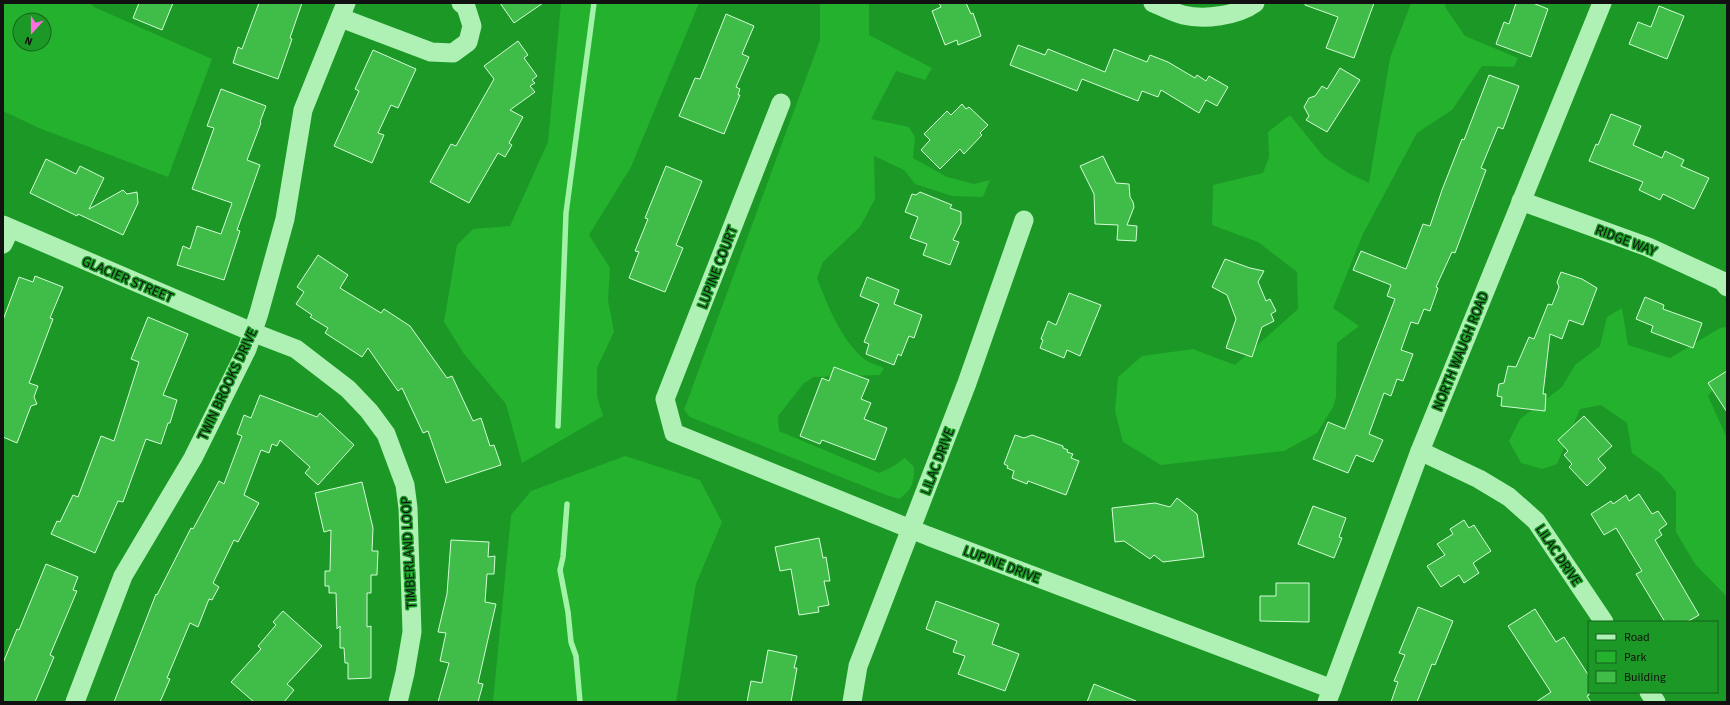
<svg xmlns="http://www.w3.org/2000/svg" width="1730" height="705" viewBox="0 0 1730 705" font-family="'Source Sans 3',sans-serif">
<style>
.green{fill:#24b12e;fill-rule:evenodd}
.lines{fill:none;stroke-linecap:round;stroke-linejoin:round}
.stream{stroke:#a2f2a7;stroke-width:5.5}
.building{fill:#3fbd48;stroke:#d6fbd9}
.minor{stroke:#aff0b4;stroke-width:19}
.labels{text-anchor:middle;stroke-width:3;stroke-linejoin:round;paint-order:stroke}
.street-label{font-size:14px;fill:#111;stroke:#1b9825}
</style>
<rect width="100%" height="100%" fill="#1b9825"/>
<!-- green -->
<g class="green">
<path d="M3,3h87l4,4 118,52 -44,118 -129,-49 -36,-17zM20,20h24v24h-24z"/>
<polygon points="561,3 699,3 631,167 589,235 610,268 608,300 614,332 597,368 597,396 603,416 522,463 506,404 464,354 444,322 457,245 473,229 510,226 548,142"/>
<path d="M820,3h49v32l63,33 -7,12 -29,-9 -25,48 38,8 6,10 -2,21 34,19 27,7 16,-4 -7,17 -31,-1 -37,-12 -11,-14 -30,-14 1,43 -15,28 -37,35 -6,16c11,28 23,60 47,81 5,4 14,6 20,9l-4,7 -66,2 -10,6 -26,33 1,15 100,42 13,-6 13,-9 9,9c0,15 -1,22 -15,32l-13,-4 -196,-78 -6,-7 136,-370z"/>
<polygon points="1411,3 1446,3 1445,7 1465,36 1518,58 1514,67 1482,66 1452,110 1417,133 1363,234 1333,308 1359,326 1337,343 1336,397 1333,407 1317,433 1284,451 1161,465 1123,442 1115,411 1118,377 1142,356 1193,349 1235,365 1298,309 1297,272 1258,242 1212,225 1213,185 1263,173 1269,157 1268,132 1290,115 1324,157 1350,174 1369,183 1390,58"/>
<polygon points="1622,308 1628,345 1670,358 1720,328 1727,327 1727,375 1708,396 1727,438 1727,597 1695,564 1676,532 1676,492 1661,474 1632,453 1627,423 1601,405 1580,409 1557,464 1542,469 1521,463 1509,441 1520,419 1562,387 1575,365 1600,346 1607,317"/>
<polygon points="625,456 700,480 722,522 696,584 676,702 493,702 511,515 531,491"/>
</g>
<g class="lines">
<!-- stream -->
<g class="stream">
<polyline points="558,426 566,213 594,3"/>
<polyline points="567,504 563,557 560,570 568,612 571,642 576,656 580,702"/>
</g>
</g>
<!-- building -->
<g class="building">
<polygon points="139,3 173,3 162,30 133,18"/>
<polygon points="259,3 302,3 290,38 292,39 278,79 233,63 238,47 242,49"/>
<polygon points="500,3 543,3 514,23"/>
<polygon points="939,3 966,3 971,14 973,13 981,36 958,45 957,40 945,45 932,11 941,7"/>
<polygon points="1305,3 1374,3 1354,58 1326,48 1338,17 1305,5"/>
<polygon points="1516,3 1533,3 1548,9 1531,57 1496,44 1504,22 1509,24"/>
<polygon points="1659,6 1684,16 1667,59 1629,44 1638,22 1651,27"/>
<polygon points="726,14 754,26 742,54 749,57 736,87 740,89 738,95 740,95 724,134 679,116 695,78 700,79"/>
<polygon points="518,41 528,55 524,58 537,76 532,80 535,83 530,86 535,92 510,110 523,117 509,143 512,145 505,157 498,153 469,203 430,182 451,144 456,146 494,79 484,66"/>
<polygon points="1018,45 1045,55 1048,49 1105,72 1114,49 1147,62 1150,55 1168,62 1195,78 1197,75 1206,81 1209,76 1228,87 1217,106 1206,100 1199,113 1161,90 1158,97 1142,91 1138,101 1082,79 1077,91 1010,65"/>
<polygon points="373,50 416,69 398,108 391,105 378,133 384,135 372,163 334,146 359,91 355,89"/>
<polygon points="1340,68 1360,80 1327,132 1306,120 1309,116 1304,107 1309,98 1315,96 1322,86 1327,89"/>
<polygon points="1489,75 1519,86 1503,129 1498,127 1481,168 1486,170 1455,253 1452,252 1436,287 1438,288 1430,311 1424,309 1418,324 1411,322 1401,350 1413,354 1403,381 1397,379 1391,396 1384,393 1369,434 1383,440 1373,462 1356,455 1348,473 1313,459 1328,422 1345,429 1395,299 1387,296 1391,285 1353,270 1361,251 1406,269 1423,224 1430,226 1442,190 1462,139 1464,140"/>
<polygon points="221,89 266,106 260,122 261,123 247,160 260,165 237,230 240,231 224,280 177,265 183,246 190,249 197,226 221,234 232,203 192,189 214,128 207,126"/>
<polygon points="962,104 966,109 969,107 988,125 980,133 982,135 964,154 960,149 940,169 921,150 930,140 924,134 947,111 951,115"/>
<polygon points="1611,114 1641,126 1633,145 1662,158 1665,151 1684,160 1681,166 1709,178 1694,209 1663,194 1660,200 1639,190 1643,182 1589,161 1596,144 1598,145"/>
<polygon points="1103,156 1116,183 1129,184 1130,197 1133,202 1134,207 1127,225 1137,226 1136,241 1117,240 1118,225 1095,224 1094,194 1080,166"/>
<polygon points="46,159 76,174 80,166 104,178 89,209 123,190 127,194 137,192 138,203 123,235 78,214 77,216 30,193"/>
<polygon points="666,166 702,181 676,245 683,248 665,292 629,278 639,252 635,251 648,219 645,218"/>
<polygon points="920,192 952,205 950,208 961,212 961,223 953,240 959,242 950,265 923,255 927,244 910,238 918,217 905,212 912,194 916,195"/>
<polygon points="318,255 348,275 340,288 381,313 384,309 410,326 447,378 452,376 473,421 481,418 490,446 494,445 501,465 446,483 428,431 423,433 402,388 398,391 368,348 362,357 325,333 328,328 310,317 312,315 296,304 304,292 297,287"/>
<polygon points="1225,259 1250,268 1264,271 1258,282 1266,301 1270,299 1276,311 1271,314 1274,321 1262,327 1252,357 1226,348 1236,319 1227,295 1212,287"/>
<polygon points="1561,272 1582,279 1597,288 1583,325 1569,320 1562,339 1550,334 1543,394 1546,394 1545,411 1501,406 1502,397 1497,396 1499,384 1504,383 1508,366 1516,367 1529,337 1534,339 1548,304 1552,305 1559,287 1557,282"/>
<polygon points="35,276 63,287 50,318 53,319 29,383 38,386 34,397 37,404 31,406 17,443 3,437 3,320 19,277 33,282"/>
<polygon points="867,277 899,290 894,304 922,315 914,338 909,336 901,356 898,354 894,365 866,354 869,344 864,342 879,304 860,296"/>
<polygon points="1069,293 1101,305 1080,356 1067,350 1064,358 1040,348 1043,340 1041,339 1048,321 1056,325"/>
<polygon points="1645,297 1664,305 1663,309 1702,323 1693,348 1651,332 1653,326 1636,319"/>
<polygon points="148,317 188,334 163,395 177,400 170,423 168,423 161,444 146,439 123,502 118,501 95,553 51,534 57,521 60,522 73,495 78,497 101,436 114,441 139,362 131,359"/>
<polygon points="834,367 869,380 861,399 871,403 864,419 887,428 875,460 822,440 820,444 800,436 822,378 829,381"/>
<polygon points="1727,371 1727,412 1708,383"/>
<polygon points="260,395 317,417 320,413 354,445 318,485 305,473 310,467 280,440 277,446 272,444 269,453 261,450 244,495 259,503 238,542 234,540 213,583 219,587 212,600 209,599 198,627 190,623 167,678 170,679 160,702 114,702 156,594 157,595 191,528 193,529 219,481 224,484 242,436 237,434 244,415 251,418"/>
<polygon points="1584,416 1612,446 1598,459 1606,468 1587,486 1569,467 1572,464 1564,455 1568,451 1558,440"/>
<polygon points="1015,435 1024,438 1032,435 1063,446 1063,448 1068,450 1067,452 1073,454 1071,458 1079,461 1066,495 1028,481 1027,484 1012,478 1014,471 1007,468 1008,466 1004,464"/>
<polygon points="362,482 373,528 372,551 378,551 377,575 371,575 371,593 367,593 367,627 371,626 371,678 348,679 348,663 345,663 344,648 340,648 340,626 337,629 336,593 329,593 329,586 325,586 325,571 330,571 331,530 324,532 315,493"/>
<polygon points="1639,494 1652,514 1658,511 1667,524 1659,530 1662,535 1655,540 1699,615 1687,622 1665,622 1636,574 1642,571 1616,528 1604,535 1591,514 1611,501 1613,504 1626,495 1629,501"/>
<polygon points="1177,498 1197,514 1204,557 1163,562 1154,555 1150,559 1124,541 1115,542 1112,508 1155,503 1170,507"/>
<polygon points="1313,506 1346,518 1339,537 1342,538 1334,558 1298,544"/>
<polygon points="1464,520 1469,528 1474,525 1491,551 1473,563 1479,573 1464,583 1459,575 1441,587 1427,566 1445,555 1437,544 1453,534 1450,529"/>
<polygon points="819,538 823,558 826,557 830,581 824,581 829,605 818,607 819,612 799,615 791,569 780,571 775,547"/>
<polygon points="451,540 489,542 488,557 495,556 494,574 487,574 485,602 496,604 478,683 483,684 478,702 438,702 449,663 440,661 446,633 438,632 447,594"/>
<polygon points="46,564 78,577 73,590 77,591 50,655 54,657 35,702 3,702 3,663 17,629 19,630"/>
<polygon points="1276,583 1309,583 1309,622 1260,621 1260,596 1276,596"/>
<polygon points="936,601 999,624 992,644 1019,654 1005,691 958,674 965,656 953,652 957,641 926,629"/>
<polygon points="1418,607 1453,621 1435,665 1432,664 1417,702 1391,702 1398,682 1394,681 1405,655 1399,653"/>
<polygon points="1535,609 1556,642 1564,637 1589,676 1589,695 1587,696 1591,702 1536,702 1551,692 1508,626"/>
<polygon points="283,611 322,646 287,684 294,690 284,702 254,702 231,682 261,649 258,646 276,625 273,622"/>
<polygon points="768,650 797,656 794,668 797,668 791,702 747,702 751,681 762,683"/>
<polygon points="1094,684 1136,701 1136,702 1087,702"/>
</g>
<g class="lines">
<!-- minor -->
<g class="minor">
<path d="M1153,3c10,4 20,9 30,12 21,5 54,1 72,-12"/>
<polyline points="341,18 431,52 453,53 468,42 472,26 466,7 461,3"/>
<polyline points="781,103 665,399 674,433 928,536 1332,689"/>
<polyline points="1521,201 1648,247 1722,281 1727,287"/>
<polyline points="3,225 252,332 296,349 348,389 369,411 386,434 405,485 408,508 412,632 405,673 398,702"/>
<polyline points="3,244 10,229"/>
<polyline points="1420,451 1479,479 1509,497 1536,521 1604,622"/>
<polyline points="1649,692 1656,702"/>
<polyline points="75,702 123,576 193,458 247,349 259,313 285,219 303,110 346,3"/>
<polyline points="852,702 858,666 967,383 1024,220"/>
<polyline points="1327,702 1420,451 1602,3"/>
</g>
</g>
<g class="labels">
<!-- street labels -->
<g class="street-label">
<text transform="translate(1626 240) rotate(21)" y="5">RIDGE WAY</text>
<text transform="translate(717 267) rotate(-69)" y="5">LUPINE COURT</text>
<text transform="translate(128 279) rotate(23)" y="5">GLACIER STREET</text>
<text transform="translate(1460 351) rotate(-68)" y="5">NORTH WAUGH ROAD</text>
<text transform="translate(227 384) rotate(-65)" y="5">TWIN BROOKS DRIVE</text>
<text transform="translate(937 461) rotate(-69)" y="5">LILAC DRIVE</text>
<text transform="translate(408 553) rotate(-93)" y="5">TIMBERLAND LOOP</text>
<text transform="translate(1559 555) rotate(56)" y="5">LILAC DRIVE</text>
<text transform="translate(1002 564) rotate(21)" y="5">LUPINE DRIVE</text>
</g>
</g>
<!-- border -->
<rect width="1730" height="705" fill="none" stroke="#111111" stroke-width="8"/>
<!-- legend -->
<rect x="1588" y="621" width="130" height="72" fill="#1b9825" stroke="#17621d"/>
<rect x="1596" y="634" width="20" height="6" fill="#aff0b4" stroke="#17621d"/>
<text x="1624" y="641" font-size="12" fill="#111111">Road</text>
<rect x="1596" y="651" width="20" height="12" fill="#24b12e" stroke="#17621d"/>
<text x="1624" y="661" font-size="12" fill="#111111">Park</text>
<rect x="1596" y="671" width="20" height="12" fill="#3fbd48" stroke="#17621d"/>
<text x="1624" y="681" font-size="12" fill="#111111">Building</text>
<!-- north arrow -->
<g transform="translate(32 32) rotate(201)"><circle r="19" fill="#1b9825" stroke="#17621d"/>
<path d="M0-3L7 15L0 10L-7 15Z" fill="#ff6fde"/>
<text y="-6" font-size="11" font-weight="bold" text-anchor="middle" fill="#111111">N</text>
</g>
</svg>
